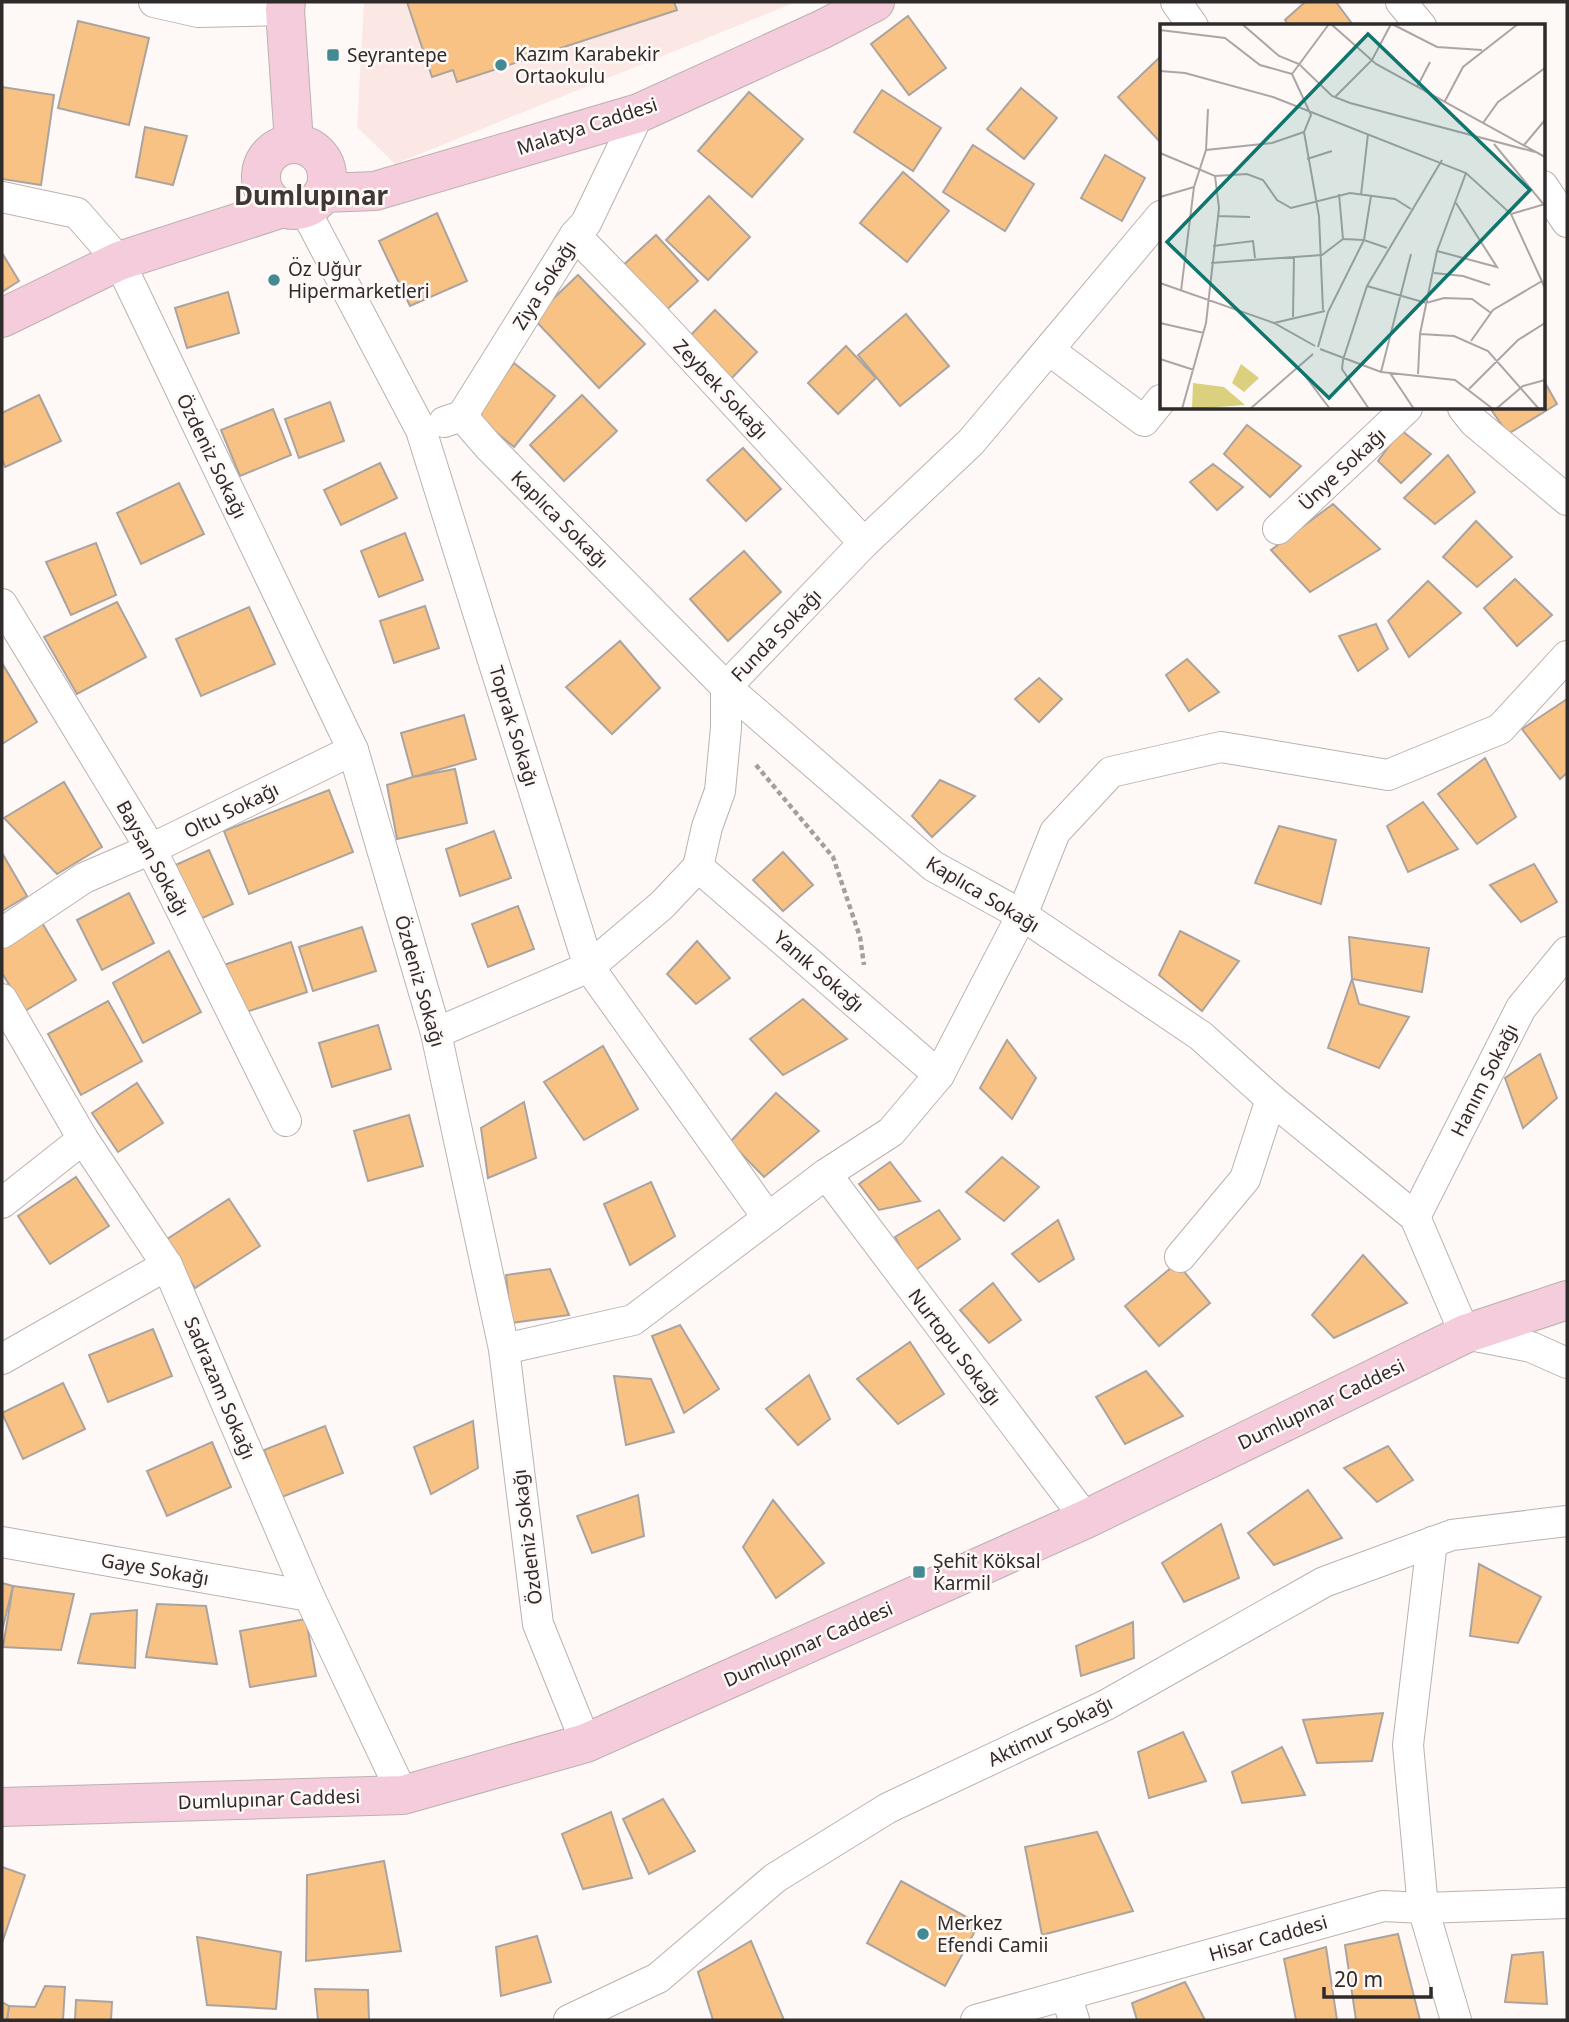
<svg xmlns="http://www.w3.org/2000/svg" width="1569" height="2022" viewBox="0 0 1569 2022" font-family="'Noto Sans',sans-serif">
<style>
.built{fill:#fbe8e4}
.building{fill:#f9c285;stroke:#aba49e;stroke-width:2}
.lines{fill:none;stroke-linecap:round;stroke-linejoin:round}
.street-casing{stroke:#bbb2af;stroke-width:32}
.secondary-casing{stroke:#bbb2af;stroke-width:40}
.path{stroke:#a49f9e;stroke-width:4.5;stroke-dasharray:5 3.5;stroke-linecap:butt}
.street{stroke:#fff;stroke-width:30}
.secondary{stroke:#f5ccdc;stroke-width:38}
.poi-dot{fill:#438a92;stroke:#fef8f7;stroke-width:2.5}
.labels{text-anchor:middle;stroke-width:5;stroke-linejoin:round;paint-order:stroke}
.poi-label{font-size:19px;fill:#2f2b2a;stroke:#fef8f7;text-anchor:start}
.street-label{font-size:19px;fill:#2f2b2a;stroke:#fef8f7}
.district-label{font-size:26px;font-weight:bold;fill:#3e3735;stroke:#fef8f7}
.inset-road{fill:none;stroke:#aba6a5;stroke-width:2}
.view{fill:#0f766e;fill-opacity:0.15;stroke:#0f766e;stroke-width:3.5}
.inset-edge{fill:none;stroke:#2f2b2a;stroke-width:3.5}
</style>
<rect width="100%" height="100%" fill="#fef8f7"/>
<!-- built -->
<polygon class="built" points="364,2 796,2 395,164 357,127"/>
<!-- building -->
<g class="building">
<polygon points="407,2 674,2 677,10 457,82 453,70 432,77"/>
<polygon points="1305,2 1336,2 1353,25 1289,26 1285,20"/>
<polygon points="908,16 946,68 909,95 871,44"/>
<polygon points="78,21 149,38 129,125 58,108"/>
<polygon points="1161,56 1161,143 1118,97"/>
<polygon points="2,87 54,95 41,185 2,179"/>
<polygon points="1021,88 1057,118 1024,159 987,129"/>
<polygon points="882,90 941,128 913,171 854,132"/>
<polygon points="749,92 803,139 752,197 698,151"/>
<polygon points="145,127 187,136 173,185 136,177"/>
<polygon points="973,145 1034,184 1005,231 943,192"/>
<polygon points="1105,155 1145,178 1122,221 1081,198"/>
<polygon points="903,172 949,211 907,262 860,223"/>
<polygon points="709,196 750,237 708,280 666,240"/>
<polygon points="437,213 467,281 410,306 379,241"/>
<polygon points="656,235 698,281 662,314 620,268"/>
<polygon points="2,253 19,281 2,292"/>
<polygon points="578,275 645,344 599,388 533,318"/>
<polygon points="228,292 239,333 187,348 175,308"/>
<polygon points="715,310 757,352 728,382 686,340"/>
<polygon points="906,314 949,366 900,406 858,355"/>
<polygon points="846,346 876,378 838,414 808,383"/>
<polygon points="514,363 555,396 514,447 473,413"/>
<polygon points="1543,379 1557,404 1508,434 1490,408 1543,408"/>
<polygon points="39,395 61,441 5,467 2,458 2,413"/>
<polygon points="582,395 617,431 564,481 530,445"/>
<polygon points="330,402 344,441 299,458 285,419"/>
<polygon points="273,409 291,455 240,476 221,430"/>
<polygon points="1247,425 1301,466 1270,497 1224,454"/>
<polygon points="1401,430 1431,454 1401,483 1378,461"/>
<polygon points="743,448 781,489 746,521 707,480"/>
<polygon points="1448,455 1475,492 1435,524 1404,498"/>
<polygon points="380,463 397,498 341,525 324,490"/>
<polygon points="1213,464 1243,487 1217,510 1190,482"/>
<polygon points="179,483 204,534 141,564 117,513"/>
<polygon points="1333,504 1380,549 1310,592 1271,550"/>
<polygon points="1476,521 1512,557 1477,587 1443,557"/>
<polygon points="405,533 423,580 379,597 361,551"/>
<polygon points="96,543 116,595 71,615 46,562"/>
<polygon points="744,551 781,592 728,641 690,599"/>
<polygon points="1515,579 1552,615 1517,646 1484,608"/>
<polygon points="1428,581 1461,613 1409,657 1388,621"/>
<polygon points="117,602 146,657 77,694 44,637"/>
<polygon points="425,606 439,648 394,663 380,621"/>
<polygon points="249,607 275,664 201,696 176,639"/>
<polygon points="1376,624 1388,649 1358,671 1339,636"/>
<polygon points="620,641 660,688 612,734 566,687"/>
<polygon points="1187,659 1219,692 1189,711 1166,675"/>
<polygon points="2,663 37,722 2,744"/>
<polygon points="1039,678 1062,699 1039,722 1015,699"/>
<polygon points="1567,699 1567,773 1560,779 1522,729"/>
<polygon points="464,715 476,759 413,777 401,733"/>
<polygon points="1485,758 1516,817 1477,844 1438,794"/>
<polygon points="455,769 467,823 397,839 387,785 413,777"/>
<polygon points="940,780 975,796 932,837 912,816"/>
<polygon points="64,782 102,847 57,874 4,818"/>
<polygon points="329,790 353,852 249,894 224,831"/>
<polygon points="1423,802 1458,849 1408,872 1387,826"/>
<polygon points="1279,826 1336,840 1321,904 1255,883"/>
<polygon points="494,831 511,878 460,896 446,849"/>
<polygon points="209,850 233,904 196,921 171,867"/>
<polygon points="783,852 813,885 783,911 753,880"/>
<polygon points="2,853 27,896 2,911"/>
<polygon points="1534,864 1557,902 1521,922 1490,885"/>
<polygon points="129,893 154,943 102,970 77,920"/>
<polygon points="518,906 534,949 488,967 472,924"/>
<polygon points="41,921 76,980 25,1011 2,973 2,945"/>
<polygon points="362,927 376,971 313,991 299,947"/>
<polygon points="1180,931 1239,961 1202,1011 1159,975"/>
<polygon points="1349,937 1429,948 1422,992 1352,979"/>
<polygon points="697,941 730,978 696,1004 667,974"/>
<polygon points="291,942 307,992 240,1014 224,965"/>
<polygon points="169,951 201,1012 143,1043 113,983"/>
<polygon points="1352,979 1359,1004 1409,1017 1379,1068 1328,1048"/>
<polygon points="803,999 847,1039 783,1075 750,1039"/>
<polygon points="108,1001 142,1061 81,1095 48,1034"/>
<polygon points="378,1025 391,1069 332,1087 319,1043"/>
<polygon points="1007,1040 1036,1078 1012,1119 980,1088"/>
<polygon points="603,1046 638,1109 584,1140 544,1082"/>
<polygon points="1540,1054 1557,1098 1523,1128 1505,1078"/>
<polygon points="137,1083 163,1123 118,1152 92,1113"/>
<polygon points="776,1093 819,1131 764,1177 730,1142"/>
<polygon points="524,1102 536,1158 488,1178 481,1128"/>
<polygon points="409,1115 423,1166 368,1181 354,1131"/>
<polygon points="1002,1157 1039,1187 1004,1221 966,1192"/>
<polygon points="890,1162 920,1201 879,1210 859,1184"/>
<polygon points="76,1177 109,1226 50,1264 18,1216"/>
<polygon points="651,1182 675,1236 630,1265 604,1204"/>
<polygon points="229,1199 260,1246 195,1288 164,1241"/>
<polygon points="939,1210 960,1239 914,1271 895,1237"/>
<polygon points="1058,1220 1074,1259 1039,1282 1012,1254"/>
<polygon points="1363,1255 1407,1303 1334,1338 1312,1315"/>
<polygon points="1177,1263 1210,1303 1159,1346 1125,1306"/>
<polygon points="550,1269 569,1315 511,1323 506,1275"/>
<polygon points="993,1283 1021,1320 989,1343 960,1310"/>
<polygon points="680,1325 719,1389 684,1413 652,1336"/>
<polygon points="153,1329 172,1376 108,1402 89,1355"/>
<polygon points="910,1342 944,1394 898,1424 857,1379"/>
<polygon points="1146,1371 1183,1416 1125,1444 1096,1397"/>
<polygon points="809,1375 830,1419 798,1445 766,1409"/>
<polygon points="614,1376 651,1379 674,1432 626,1445"/>
<polygon points="63,1383 85,1429 23,1459 2,1413"/>
<polygon points="473,1421 478,1468 431,1494 414,1447"/>
<polygon points="325,1426 343,1473 282,1497 264,1450"/>
<polygon points="212,1442 231,1487 167,1516 147,1471"/>
<polygon points="1388,1446 1413,1480 1377,1502 1344,1468"/>
<polygon points="1308,1490 1342,1538 1274,1565 1248,1533"/>
<polygon points="638,1495 644,1536 592,1553 577,1516"/>
<polygon points="773,1500 824,1563 776,1598 743,1547"/>
<polygon points="1221,1524 1239,1578 1184,1602 1162,1563"/>
<polygon points="1479,1564 1541,1597 1518,1643 1470,1636"/>
<polygon points="2,1583 13,1586 2,1631"/>
<polygon points="13,1586 74,1594 61,1650 3,1647"/>
<polygon points="157,1604 206,1606 217,1664 146,1657"/>
<polygon points="137,1610 135,1668 78,1663 91,1614"/>
<polygon points="306,1619 316,1676 250,1687 240,1631"/>
<polygon points="1133,1622 1134,1658 1081,1676 1076,1646"/>
<polygon points="1383,1713 1372,1761 1317,1763 1303,1720"/>
<polygon points="1183,1732 1206,1781 1149,1798 1138,1752"/>
<polygon points="1282,1747 1305,1795 1242,1803 1232,1772"/>
<polygon points="663,1799 695,1851 649,1874 623,1819"/>
<polygon points="611,1812 632,1878 583,1889 562,1834"/>
<polygon points="1097,1832 1133,1911 1042,1935 1025,1847"/>
<polygon points="384,1861 401,1951 306,1961 307,1875"/>
<polygon points="2,1867 25,1875 2,1943"/>
<polygon points="901,1881 979,1924 945,1986 867,1943"/>
<polygon points="1398,1934 1420,2020 1356,2020 1345,1945"/>
<polygon points="537,1936 551,1982 501,1996 496,1947"/>
<polygon points="197,1937 281,1952 276,2009 207,2005"/>
<polygon points="751,1941 784,2020 713,2020 698,1972"/>
<polygon points="1326,1947 1337,2020 1296,2020 1284,1959"/>
<polygon points="1543,1952 1547,2004 1505,2002 1512,1955"/>
<polygon points="1185,1982 1205,2020 1137,2020 1132,2003"/>
<polygon points="45,1986 65,1987 63,2020 7,2020 9,2006 35,2007"/>
<polygon points="315,1989 368,1990 369,2020 318,2020"/>
<polygon points="76,2000 112,2002 111,2020 75,2020"/>
<polygon points="2,2002 9,2006 7,2020 2,2020"/>
</g>
<g class="lines">
<!-- street casing -->
<g class="street-casing">
<g id="street">
<polyline points="154,2 198,12 285,10"/>
<polyline points="1176,2 1193,26"/>
<polyline points="1401,2 1421,26"/>
<polyline points="1543,186 1567,222"/>
<polyline points="2,197 77,213 119,261 353,750 436,1033 504,1349 538,1624 586,1743"/>
<polyline points="304,208 421,430 589,967 768,1218"/>
<polyline points="575,235 651,313 864,543"/>
<polyline points="1049,350 1144,421 1161,400"/>
<polyline points="1463,408 1474,422 1567,500"/>
<polyline points="462,416 489,447 726,687 933,866 1022,915 1201,1036 1271,1099 1415,1217 1465,1334 1531,1347 1567,1363"/>
<polyline points="444,422 462,416 575,235 586,223 639,113"/>
<polyline points="1278,529 1407,408"/>
<polyline points="2,604 151,849 286,1121"/>
<polyline points="698,867 939,1075"/>
<polyline points="2,933 84,878 151,849 353,750"/>
<polyline points="2,999 83,1139 167,1265 309,1596 403,1795"/>
<polyline points="436,1033 589,967 662,905 698,867 707,827 720,791 726,728 726,687 864,543 971,442 1161,216"/>
<polyline points="826,1174 1086,1519"/>
<polyline points="2,1203 83,1139"/>
<polyline points="1415,1217 1521,1008 1567,952"/>
<polyline points="1180,1257 1245,1179 1271,1099"/>
<polyline points="504,1349 633,1320 826,1174 891,1132 939,1075 1022,915 1055,832 1111,772 1221,747 1388,775 1500,729 1567,656"/>
<polyline points="2,1359 167,1265"/>
<polyline points="2,1542 309,1596"/>
<polyline points="1432,1542 1408,1745 1423,1908 1456,2020"/>
<polyline points="1066,1995 1074,2020"/>
<polyline points="569,2020 658,1978 775,1878 888,1808 1106,1705 1324,1582 1452,1535 1567,1521"/>
<polyline points="976,2020 1383,1906 1423,1908 1567,1903"/>
</g>
</g>
<!-- secondary casing -->
<g class="secondary-casing">
<g id="secondary">
<polyline points="286,2 285,10 294,143"/>
<circle cx="294" cy="177" r="33"/>
<polyline points="324,193 375,191 639,113 823,29 875,2"/>
<polyline points="2,318 119,261 283,208"/>
<polyline points="2,1807 403,1795 586,1743 1086,1519 1465,1334 1567,1300"/>
</g>
</g>
<!-- path -->
<polyline class="path" points="756,765 833,857 860,937 864,965"/>
<!-- street -->
<use href="#street" class="street"/>
<!-- secondary -->
<use href="#secondary" class="secondary"/>
</g>
<!-- markers -->
<g class="poi-dot">
<rect x="326" y="48" width="14" height="14" rx="3.5"/>
<circle cx="501" cy="65" r="7"/>
<circle cx="274" cy="280" r="7"/>
<rect x="912" y="1565" width="14" height="14" rx="3.5"/>
<circle cx="923" cy="1934" r="7"/>
</g>
<g class="labels">
<!-- poi labels -->
<g class="poi-label">
<text x="515" y="61">Kazım Karabekir<tspan x="515" dy="22">Ortaokulu</tspan></text>
<text x="347" y="62">Seyrantepe</text>
<text x="288" y="276">Öz Uğur<tspan x="288" dy="22">Hipermarketleri</tspan></text>
<text x="933" y="1568">Şehit Köksal<tspan x="933" dy="22">Karmil</tspan></text>
<text x="937" y="1930">Merkez<tspan x="937" dy="22">Efendi Camii</tspan></text>
</g>
<!-- street labels -->
<g class="street-label">
<text transform="translate(587 126) rotate(-18)" y="7">Malatya Caddesi</text>
<text transform="translate(544 285) rotate(-58)" y="7">Ziya Sokağı</text>
<text transform="translate(721 389) rotate(47)" y="7">Zeybek Sokağı</text>
<text transform="translate(212 456) rotate(64)" y="7">Özdeniz Sokağı</text>
<text transform="translate(1342 469) rotate(-43)" y="7">Ünye Sokağı</text>
<text transform="translate(560 519) rotate(45)" y="7">Kaplıca Sokağı</text>
<text transform="translate(776 635) rotate(-46)" y="7">Funda Sokağı</text>
<text transform="translate(514 726) rotate(73)" y="7">Toprak Sokağı</text>
<text transform="translate(231 810) rotate(-26)" y="7">Oltu Sokağı</text>
<text transform="translate(153 858) rotate(61)" y="7">Baysan Sokağı</text>
<text transform="translate(983 894) rotate(31)" y="7">Kaplıca Sokağı</text>
<text transform="translate(819 971) rotate(41)" y="7">Yanık Sokağı</text>
<text transform="translate(420 981) rotate(74)" y="7">Özdeniz Sokağı</text>
<text transform="translate(1484 1080) rotate(-63)" y="7">Hanım Sokağı</text>
<text transform="translate(955 1347) rotate(53)" y="7">Nurtopu Sokağı</text>
<text transform="translate(220 1388) rotate(67)" y="7">Sadrazam Sokağı</text>
<text transform="translate(1321 1404) rotate(-26)" y="7">Dumlupınar Caddesi</text>
<text transform="translate(527 1537) rotate(-97)" y="7">Özdeniz Sokağı</text>
<text transform="translate(155 1569) rotate(10)" y="7">Gaye Sokağı</text>
<text transform="translate(808 1644) rotate(-24)" y="7">Dumlupınar Caddesi</text>
<text transform="translate(1050 1731) rotate(-26)" y="7">Aktimur Sokağı</text>
<text transform="translate(269 1799) rotate(-2)" y="7">Dumlupınar Caddesi</text>
<text transform="translate(1268 1938) rotate(-16)" y="7">Hisar Caddesi</text>
</g>
<!-- district labels -->
<g class="district-label">
<text x="311" y="205">Dumlupınar</text>
</g>
</g>
<!-- overview -->
<g transform="translate(1160 24)">
<rect width="385" height="385" fill="#fef8f7"/>
<path d="M81,340l18,14 -15,14 -12,-9zM33,359l31,4 21,18 -53,4z" fill="#dbd07d"/>
<path class="inset-road" d="M82,0l37,32 20,8 33,32 18,7 185,49M171,0l45,40 169,93M232,0l45,23 45,3M0,6l65,8 35,27 32,9M0,47l25,2 88,24 193,76 45,41 34,74M257,63l13,-25M175,73l37,-37 19,-36M285,77l18,-34 55,-43M323,99l15,-21 47,-34M334,120l51,62M364,121l21,-25M46,126l2,-41M0,129l55,23 32,-2 16,6 14,20 14,8 59,-15 45,6 16,10M147,135l25,-8M179,170l4,45M201,171l7,-61M0,173l34,-10M351,190l34,-10M58,192l32,1M0,214v31M53,222l40,-5 2,17M277,227l60,16 -41,-64M51,239l111,-8 21,-16 21,1 23,8M274,249l29,3 27,9M0,259l114,40 41,23M207,262l59,17 18,-5 28,1 19,14M21,267l13,-104 12,-37 66,-7 32,-11M163,286l-4,-94 -15,-84 7,-17 -19,-41 37,-50M133,293l1,-61M0,299l44,10M114,299l51,-12M260,310l34,2 34,15 51,58M311,317l22,-31 49,-29M158,323l10,-35 36,-72 7,-44M160,325l61,23 74,8 38,29M0,335l34,11M140,345l30,40M221,348l30,-118M230,349l24,36M258,350l2,-40 17,-83 29,-78M309,365l49,-49 27,-17M22,385l24,-86 13,-115 -4,-32M90,385l63,-55M209,385l-27,-40 1,-9 24,-74 75,-126M336,385l27,-23 22,-6"/>
<path class="view" d="M208,10l162,156 -201,208 -162,-156z"/>
<rect width="385" height="385" class="inset-edge"/>
</g>
<!-- border -->
<rect width="1569" height="2022" fill="none" stroke="#2f2b2a" stroke-width="7"/>
<!-- scale -->
<path d="M1324 1987v10h107v-10" fill="none" stroke="#2f2b2a" stroke-width="3.5"/>
<text x="1334" y="1987" font-size="21" fill="#2f2b2a" stroke="#fef8f7" stroke-width="5" paint-order="stroke">20 m</text>
</svg>
